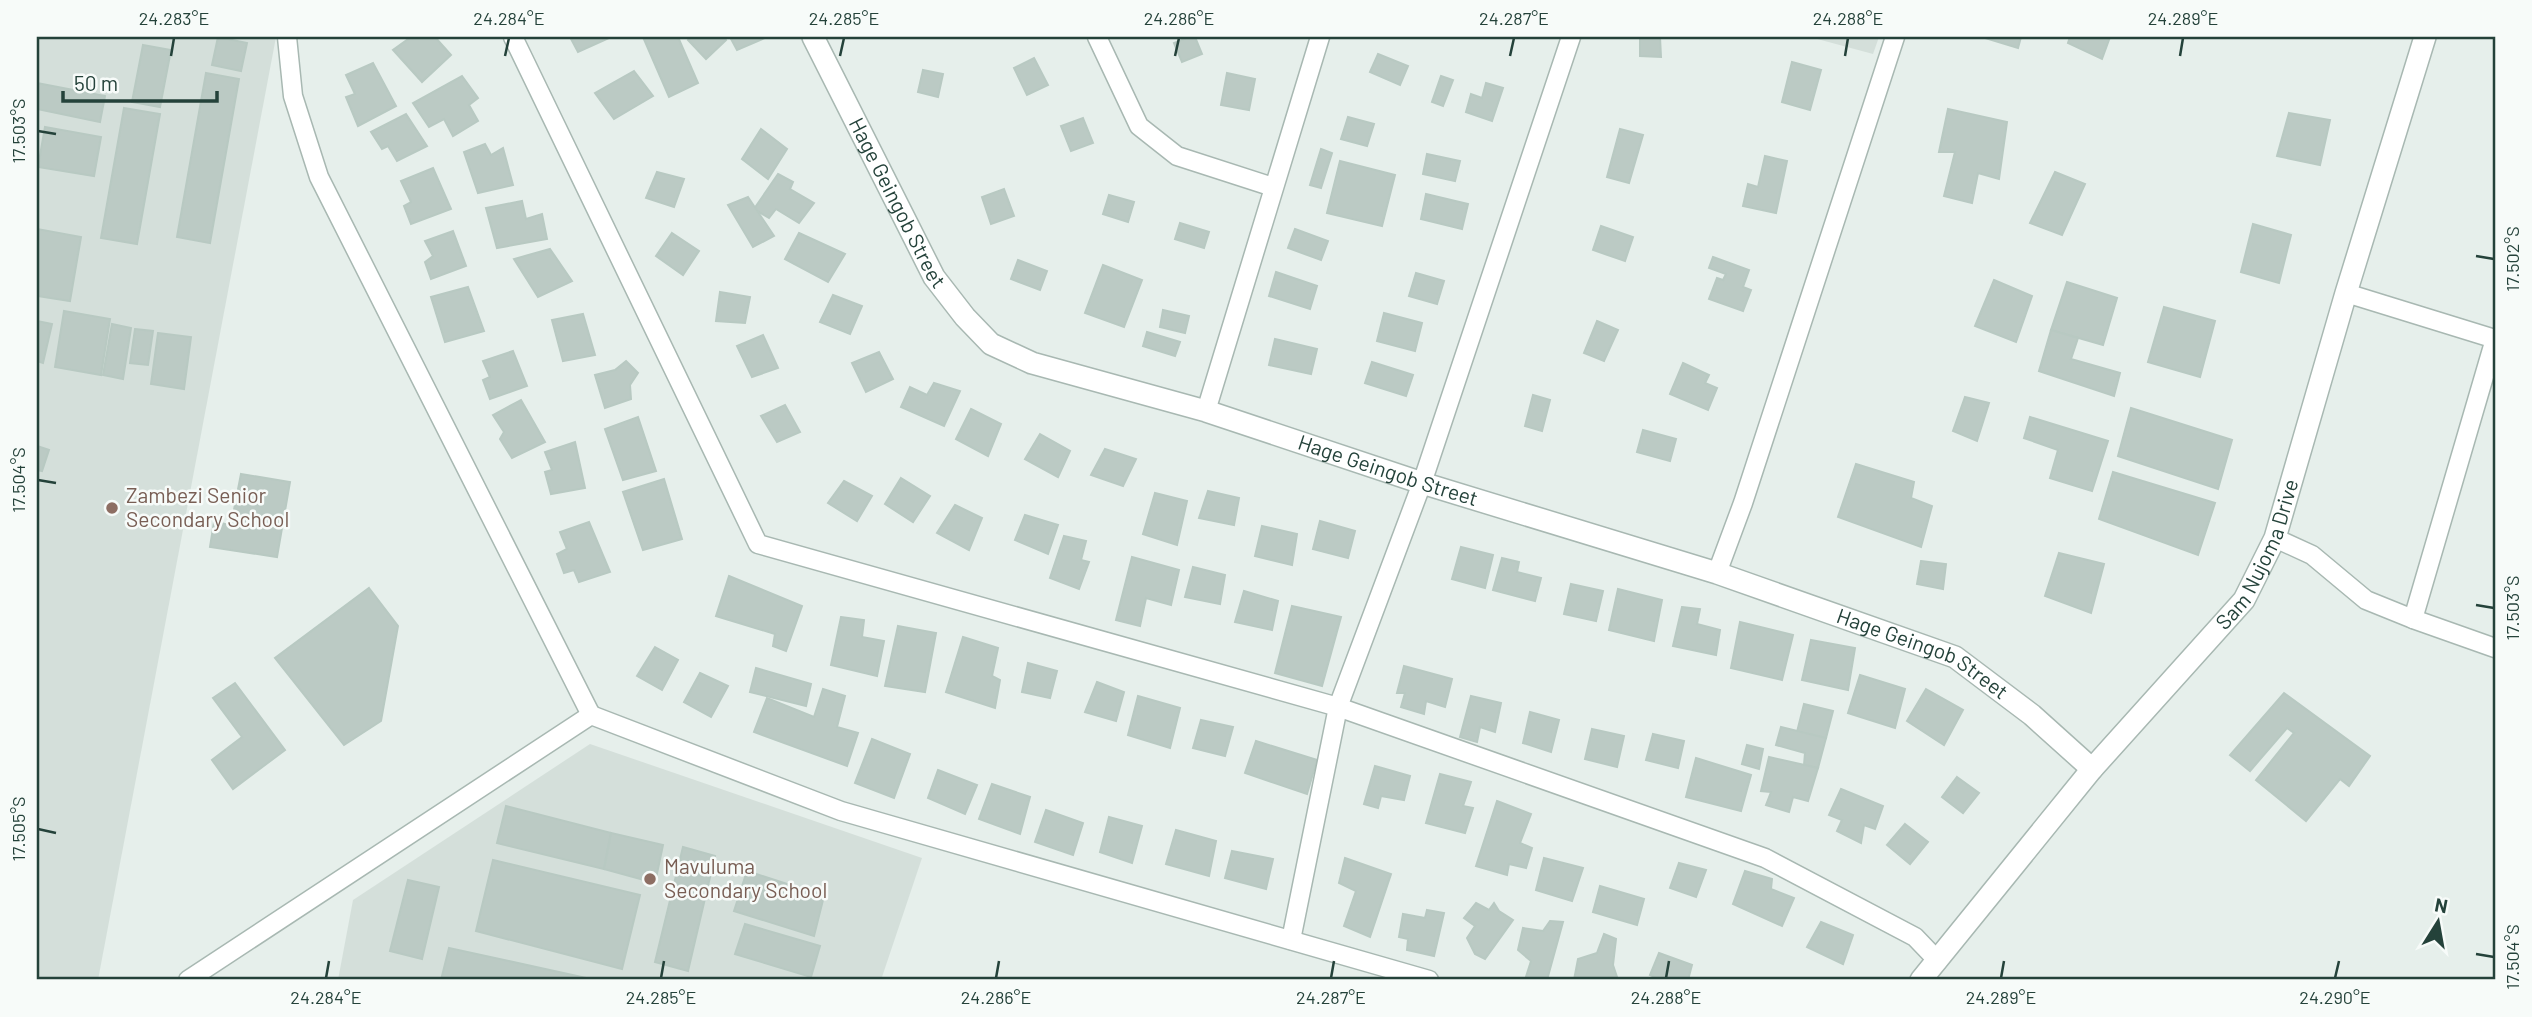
<svg xmlns="http://www.w3.org/2000/svg" width="2532" height="1017" viewBox="0 0 2532 1017" font-family="Barlow,sans-serif">
<style>
.built{fill:#d4dfda}
.building{fill:#bbcac4;stroke:#b8c9c2;stroke-width:2}
.lines{fill:none;stroke-linecap:round;stroke-linejoin:round}
.minor-casing{stroke:#a8b8b2;stroke-width:21}
.tertiary-casing{stroke:#a8b8b2;stroke-width:24}
.minor{stroke:#fff;stroke-width:18}
.tertiary{stroke:#fff;stroke-width:21}
.ticks{fill:none;stroke:#24423a;stroke-width:2.5}
.education-dot{fill:#8d6e63;stroke:#f7fbf9;stroke-width:2.5}
.labels{text-anchor:middle;stroke-width:5;stroke-linejoin:round;paint-order:stroke}
.street-label{font-size:21px;fill:#24423a;stroke:#f7fbf9}
.education-label{font-size:21px;fill:#785e54;stroke:#f7fbf9;text-anchor:start}
.neatline{fill:none;stroke:#24423a;stroke-width:2.5}
.ticks-label{font-size:18px;text-anchor:middle;fill:#24423a}
</style>
<rect width="100%" height="100%" fill="#e6efeb"/>
<!-- built -->
<g class="built">
<polygon points="37,37 276,37 98,980 37,980"/>
<polygon points="1810,37 1879,37 1873,54"/>
<polygon points="590,744 922,858 881,980 338,980 353,900"/>
</g>
<!-- building -->
<g class="building">
<polygon points="218,37 247,43 241,71 212,65"/>
<polygon points="411,37 435,37 451,55 422,82 393,50"/>
<polygon points="570,37 611,37 578,52"/>
<polygon points="643,37 678,37 698,83 669,97"/>
<polygon points="691,37 724,37 726,40 706,59 688,40"/>
<polygon points="730,37 767,37 737,50"/>
<polygon points="1189,37 1195,37 1202,54 1182,62 1174,43"/>
<polygon points="1640,37 1660,37 1661,57 1640,56"/>
<polygon points="1982,37 2021,37 2018,48"/>
<polygon points="2070,37 2110,37 2102,59 2068,43"/>
<polygon points="143,45 171,50 160,107 132,102"/>
<polygon points="1378,54 1408,66 1400,85 1370,72"/>
<polygon points="1034,58 1048,85 1027,95 1014,68"/>
<polygon points="1792,62 1821,70 1810,110 1782,102"/>
<polygon points="373,63 396,106 358,126 346,97 355,94 346,75"/>
<polygon points="923,70 943,74 938,97 918,92"/>
<polygon points="634,71 653,96 614,119 595,93"/>
<polygon points="206,73 239,79 210,243 177,237"/>
<polygon points="1227,73 1255,79 1249,110 1221,105"/>
<polygon points="462,76 478,98 469,105 478,121 453,136 444,119 429,127 413,103"/>
<polygon points="1441,76 1453,80 1443,106 1432,102"/>
<polygon points="37,83 105,96 100,122 37,109"/>
<polygon points="1486,83 1503,88 1492,121 1466,112 1471,94 1482,98"/>
<polygon points="124,108 160,114 137,244 101,238"/>
<polygon points="1948,109 2007,122 1999,179 1978,173 1972,203 1944,196 1955,152 1939,152"/>
<polygon points="2289,113 2330,120 2320,165 2277,156"/>
<polygon points="406,114 427,146 397,161 388,146 382,149 371,132"/>
<polygon points="1348,117 1374,124 1367,146 1341,139"/>
<polygon points="1083,118 1093,143 1071,151 1061,126"/>
<polygon points="45,127 101,137 94,176 38,167"/>
<polygon points="761,129 787,149 768,179 742,159"/>
<polygon points="1620,129 1643,135 1629,183 1607,177"/>
<polygon points="485,144 491,155 503,148 513,185 478,193 464,152"/>
<polygon points="1321,149 1332,153 1321,188 1310,185"/>
<polygon points="1427,154 1460,161 1455,181 1423,174"/>
<polygon points="1765,156 1787,161 1776,213 1743,206 1748,184 1758,187"/>
<polygon points="1340,161 1395,175 1382,226 1327,213"/>
<polygon points="433,168 451,209 411,224 404,206 411,202 401,181"/>
<polygon points="657,172 684,179 674,207 646,198"/>
<polygon points="2055,172 2085,184 2062,235 2030,223"/>
<polygon points="778,174 793,182 790,189 814,203 799,223 776,209 769,218 754,209"/>
<polygon points="1004,189 1014,216 991,224 982,197"/>
<polygon points="1426,194 1468,204 1462,229 1421,219"/>
<polygon points="1109,195 1134,202 1128,222 1103,214"/>
<polygon points="748,197 774,236 753,247 728,205"/>
<polygon points="522,201 526,219 542,214 547,239 497,248 486,208"/>
<polygon points="1180,223 1209,232 1204,248 1175,239"/>
<polygon points="2253,224 2291,235 2279,283 2241,272"/>
<polygon points="1601,226 1633,237 1625,261 1593,250"/>
<polygon points="37,229 81,237 70,301 37,296"/>
<polygon points="1295,229 1328,241 1321,260 1288,248"/>
<polygon points="453,231 466,266 431,279 425,262 433,256 425,241"/>
<polygon points="672,233 699,251 683,275 656,256"/>
<polygon points="799,233 845,254 828,282 785,259"/>
<polygon points="550,249 572,281 538,297 514,259"/>
<polygon points="1713,257 1749,270 1743,287 1751,290 1743,311 1709,299 1717,278 1723,280 1726,274 1709,268"/>
<polygon points="1018,260 1047,271 1040,290 1011,279"/>
<polygon points="1103,265 1142,280 1124,327 1085,313"/>
<polygon points="1276,272 1317,286 1310,309 1269,296"/>
<polygon points="1416,273 1444,281 1437,304 1409,296"/>
<polygon points="1994,280 2032,296 2016,342 1975,326"/>
<polygon points="2067,282 2117,298 2103,345 2051,330"/>
<polygon points="468,287 484,331 445,342 431,297"/>
<polygon points="720,292 750,297 745,323 716,321"/>
<polygon points="833,295 862,306 850,334 820,322"/>
<polygon points="2164,307 2215,321 2200,377 2148,362"/>
<polygon points="1163,310 1189,316 1185,333 1160,327"/>
<polygon points="64,311 110,319 101,375 55,367"/>
<polygon points="1384,313 1422,323 1415,351 1377,341"/>
<polygon points="583,314 595,355 563,361 552,320"/>
<polygon points="37,321 52,324 43,363 37,361"/>
<polygon points="1597,321 1618,330 1604,361 1584,353"/>
<polygon points="112,324 131,328 123,379 103,375"/>
<polygon points="135,329 153,331 148,365 130,363"/>
<polygon points="2051,330 2078,338 2071,359 2120,373 2114,396 2039,371"/>
<polygon points="1147,332 1180,342 1175,356 1143,346"/>
<polygon points="158,333 191,337 184,389 151,384"/>
<polygon points="763,335 778,368 752,377 737,346"/>
<polygon points="1275,339 1317,349 1311,374 1269,365"/>
<polygon points="513,351 527,386 490,399 483,380 490,377 483,361"/>
<polygon points="879,352 893,379 866,392 852,363"/>
<polygon points="626,361 638,373 630,385 631,399 605,408 595,375 615,370"/>
<polygon points="1372,362 1413,375 1406,396 1365,383"/>
<polygon points="1683,363 1709,375 1705,383 1717,388 1708,410 1670,394"/>
<polygon points="934,383 960,391 944,426 901,407 910,387 927,395"/>
<polygon points="1533,395 1550,400 1542,431 1525,426"/>
<polygon points="1965,397 1989,403 1977,441 1953,431"/>
<polygon points="521,400 545,442 512,458 500,439 504,432 493,415"/>
<polygon points="785,405 800,432 777,442 761,416"/>
<polygon points="2131,408 2232,440 2218,489 2118,456"/>
<polygon points="971,409 1001,424 988,456 956,439"/>
<polygon points="638,417 656,471 623,480 605,429"/>
<polygon points="2030,417 2108,441 2092,491 2050,478 2058,450 2024,438"/>
<polygon points="1643,430 1676,439 1670,461 1637,452"/>
<polygon points="1040,434 1070,451 1058,477 1025,459"/>
<polygon points="575,442 585,488 551,494 545,472 552,470 545,452"/>
<polygon points="37,446 49,450 42,471 37,470"/>
<polygon points="1105,449 1136,459 1123,486 1091,475"/>
<polygon points="1856,464 1914,482 1911,498 1932,506 1921,547 1838,517"/>
<polygon points="2113,472 2215,503 2198,555 2099,519"/>
<polygon points="241,474 290,482 277,557 210,547 214,522 231,525"/>
<polygon points="901,478 930,496 913,522 885,504"/>
<polygon points="664,479 682,539 643,550 623,492"/>
<polygon points="844,481 872,496 857,521 828,503"/>
<polygon points="1208,491 1239,498 1234,525 1199,518"/>
<polygon points="1155,493 1187,501 1177,545 1143,534"/>
<polygon points="955,505 982,518 969,550 937,533"/>
<polygon points="1025,515 1058,525 1048,554 1015,540"/>
<polygon points="1320,521 1355,531 1348,558 1313,549"/>
<polygon points="589,522 610,572 579,582 574,570 564,573 557,554 567,549 560,532"/>
<polygon points="1262,526 1297,534 1292,565 1255,556"/>
<polygon points="1064,536 1086,541 1081,560 1089,562 1079,589 1050,578"/>
<polygon points="1461,547 1493,555 1485,588 1452,579"/>
<polygon points="2059,553 2104,564 2091,613 2045,596"/>
<polygon points="1132,557 1179,570 1171,605 1146,598 1140,626 1116,620"/>
<polygon points="1502,558 1519,562 1517,572 1541,578 1535,601 1493,590"/>
<polygon points="1921,561 1946,564 1943,589 1917,584"/>
<polygon points="1193,567 1225,575 1220,604 1185,597"/>
<polygon points="729,576 802,606 786,651 773,646 775,634 716,616"/>
<polygon points="1571,584 1603,591 1596,621 1564,614"/>
<polygon points="369,588 398,626 381,721 344,745 275,658"/>
<polygon points="1618,589 1662,600 1654,641 1609,630"/>
<polygon points="1244,591 1278,601 1272,630 1235,622"/>
<polygon points="1292,606 1341,617 1322,686 1275,673"/>
<polygon points="1682,607 1700,609 1697,624 1720,630 1716,655 1673,646"/>
<polygon points="841,617 864,620 862,637 884,641 877,676 831,665"/>
<polygon points="1740,622 1793,635 1782,680 1731,668"/>
<polygon points="898,626 936,633 925,692 885,686"/>
<polygon points="963,637 998,648 992,676 1000,680 995,708 946,692"/>
<polygon points="1811,640 1855,648 1848,690 1802,680"/>
<polygon points="655,647 678,660 662,690 637,676"/>
<polygon points="1028,663 1057,671 1050,698 1022,692"/>
<polygon points="1404,666 1452,679 1445,707 1426,701 1424,714 1401,707 1405,693 1397,693"/>
<polygon points="756,668 811,684 806,706 750,692"/>
<polygon points="700,673 728,686 711,717 684,702"/>
<polygon points="1860,675 1905,689 1895,728 1848,713"/>
<polygon points="1097,682 1124,692 1116,721 1085,712"/>
<polygon points="235,683 285,750 233,789 212,760 242,737 213,698"/>
<polygon points="823,689 845,696 837,727 858,733 847,766 754,732 767,698 814,717"/>
<polygon points="1926,689 1963,710 1944,745 1907,721"/>
<polygon points="2284,693 2370,756 2349,786 2340,779 2306,821 2256,780 2294,733 2287,728 2250,771 2230,755"/>
<polygon points="1138,696 1180,708 1170,748 1128,735"/>
<polygon points="1471,696 1501,703 1495,732 1480,727 1477,742 1460,737"/>
<polygon points="1804,704 1833,711 1826,738 1797,732"/>
<polygon points="1530,712 1559,720 1551,752 1523,743"/>
<polygon points="1201,720 1233,727 1225,756 1193,748"/>
<polygon points="1781,727 1826,738 1818,768 1804,765 1805,753 1776,745"/>
<polygon points="1592,729 1624,736 1617,767 1585,759"/>
<polygon points="1653,734 1684,741 1678,768 1646,760"/>
<polygon points="872,739 910,754 894,798 855,783"/>
<polygon points="1256,741 1317,760 1307,794 1245,773"/>
<polygon points="1747,745 1763,749 1759,769 1742,764"/>
<polygon points="1769,757 1818,768 1808,801 1793,797 1789,812 1766,805 1771,792 1761,791"/>
<polygon points="1696,758 1751,775 1741,811 1686,797"/>
<polygon points="1375,766 1410,776 1404,800 1381,796 1378,808 1364,804"/>
<polygon points="938,770 977,785 965,814 928,798"/>
<polygon points="1440,774 1471,782 1463,806 1473,808 1465,833 1426,823"/>
<polygon points="1957,777 1979,793 1963,813 1942,797"/>
<polygon points="992,784 1030,797 1020,834 979,819"/>
<polygon points="1841,789 1883,806 1875,829 1864,825 1861,843 1837,831 1842,820 1829,815"/>
<polygon points="1497,801 1531,814 1520,843 1532,848 1526,868 1509,864 1507,875 1476,866"/>
<polygon points="506,806 611,833 604,869 497,843"/>
<polygon points="1046,810 1083,823 1073,855 1035,842"/>
<polygon points="1109,817 1142,826 1132,863 1100,852"/>
<polygon points="1905,824 1928,842 1910,864 1887,845"/>
<polygon points="1176,830 1216,841 1209,876 1166,864"/>
<polygon points="611,833 663,845 655,883 604,869"/>
<polygon points="683,847 715,856 688,971 655,962"/>
<polygon points="1232,851 1273,859 1266,889 1225,878"/>
<polygon points="1345,858 1391,874 1370,937 1344,926 1356,891 1339,883"/>
<polygon points="1544,858 1583,868 1572,901 1536,890"/>
<polygon points="493,860 640,895 622,969 476,931"/>
<polygon points="1679,863 1706,870 1696,897 1670,888"/>
<polygon points="747,871 824,896 814,936 734,911"/>
<polygon points="1745,871 1772,879 1771,889 1794,898 1782,926 1733,904"/>
<polygon points="408,880 439,887 422,959 390,951"/>
<polygon points="1600,886 1644,899 1637,925 1593,912"/>
<polygon points="1476,903 1489,910 1494,903 1499,911 1513,920 1485,959 1475,954 1467,938 1475,926 1464,918"/>
<polygon points="1427,910 1444,913 1434,956 1407,950 1408,939 1399,937 1403,914 1425,918"/>
<polygon points="1550,921 1563,922 1547,980 1525,980 1531,961 1518,950 1523,928 1543,931"/>
<polygon points="1821,922 1853,935 1843,964 1807,947"/>
<polygon points="745,924 820,946 811,977 735,954"/>
<polygon points="1604,934 1616,939 1613,965 1618,980 1574,980 1578,959 1597,953"/>
<polygon points="449,948 591,979 591,980 441,980"/>
<polygon points="1659,953 1692,965 1688,980 1661,980 1650,975"/>
</g>
<g class="lines">
<!-- minor casing -->
<g class="minor-casing">
<g id="minor">
<polyline points="287,37 293,96 319,177 591,715"/>
<polyline points="513,37 758,544 1338,707 1765,858 1915,937 1938,961"/>
<polyline points="1097,37 1139,126 1177,156 1273,187"/>
<polyline points="2346,293 2495,339"/>
<polyline points="1206,411 1320,37"/>
<polyline points="2275,538 2312,555 2366,600 2413,619 2495,648"/>
<polyline points="1717,573 1743,503 1895,37"/>
<polyline points="2413,619 2495,339"/>
<polyline points="1291,940 1338,707 1422,483 1571,37"/>
<polyline points="188,980 591,715 841,811 1429,980"/>
</g>
</g>
<!-- tertiary casing -->
<g class="tertiary-casing">
<g id="tertiary">
<path id="s1" d="M813,37l121,240 31,40 26,27 41,19 174,48 216,72 295,90 238,84 77,58 60,54"/>
<path id="s2" d="M1921,980l171,-211 152,-169 31,-62 71,-245 79,-256"/>
</g>
</g>
<!-- minor -->
<use href="#minor" class="minor"/>
<!-- tertiary -->
<use href="#tertiary" class="tertiary"/>
</g>
<!-- ticks -->
<path class="ticks" d="M171,56l3,-18M505,56l4,-18M840,56l4,-18M1175,56l4,-18M1510,56l4,-18M1845,56l3,-18M2180,56l3,-18M38,131l18,3M2476,256l18,3M38,480l18,3M2476,605l18,3M38,829l18,4M2476,954l18,3M326,978l3,-17M661,978l3,-17M996,978l3,-17M1331,978l3,-17M1666,978l3,-17M2001,978l3,-17M2335,978l4,-17"/>
<!-- markers -->
<g class="education-dot">
<circle cx="112" cy="508" r="7"/>
<circle cx="650" cy="879" r="7"/>
</g>
<g class="labels">
<!-- street labels -->
<g class="street-label">
<text dy="7" stroke="none"><textPath href="#s1" startOffset="186">Hage Geingob Street</textPath></text>
<text dy="7" stroke="none"><textPath href="#s1" startOffset="774">Hage Geingob Street</textPath></text>
<text dy="7" stroke="none"><textPath href="#s2" startOffset="546">Sam Nujoma Drive</textPath></text>
<text dy="7" stroke="none"><textPath href="#s1" startOffset="1340">Hage Geingob Street</textPath></text>
</g>
<!-- education labels -->
<g class="education-label">
<text x="126" y="503">Zambezi Senior<tspan x="126" dy="24">Secondary School</tspan></text>
<text x="664" y="874">Mavuluma<tspan x="664" dy="24">Secondary School</tspan></text>
</g>
</g>
<!-- border -->
<rect width="2532" height="1017" fill="none" stroke="#f7fbf9" stroke-width="77"/>
<!-- north arrow -->
<g transform="translate(2438 922) rotate(11)" stroke="#f7fbf9" stroke-width="5" paint-order="stroke">
<path d="M0-5L12 26L0 18L-12 26Z" fill="#24423a"/>
<text y="-10" font-size="19" font-weight="bold" text-anchor="middle" fill="#24423a">N</text>
</g>
<!-- scale -->
<path d="M63 91v10h154v-10" fill="none" stroke="#24423a" stroke-width="3.5"/>
<text x="74" y="91" font-size="21" fill="#24423a" stroke="#f7fbf9" stroke-width="5" paint-order="stroke">50 m</text>
<rect x="38" y="38" width="2456" height="940" class="neatline"/>
<g class="ticks-label">
<text x="174" y="25">24.283°E</text>
<text x="509" y="25">24.284°E</text>
<text x="844" y="25">24.285°E</text>
<text x="1179" y="25">24.286°E</text>
<text x="1514" y="25">24.287°E</text>
<text x="1848" y="25">24.288°E</text>
<text x="2183" y="25">24.289°E</text>
<text transform="translate(19 131) rotate(-90)" y="6">17.503°S</text>
<text transform="translate(2513 259) rotate(-90)" y="6">17.502°S</text>
<text transform="translate(19 480) rotate(-90)" y="6">17.504°S</text>
<text transform="translate(2513 608) rotate(-90)" y="6">17.503°S</text>
<text transform="translate(19 829) rotate(-90)" y="6">17.505°S</text>
<text transform="translate(2513 957) rotate(-90)" y="6">17.504°S</text>
<text x="326" y="1004">24.284°E</text>
<text x="661" y="1004">24.285°E</text>
<text x="996" y="1004">24.286°E</text>
<text x="1331" y="1004">24.287°E</text>
<text x="1666" y="1004">24.288°E</text>
<text x="2001" y="1004">24.289°E</text>
<text x="2335" y="1004">24.290°E</text>
</g>
</svg>
